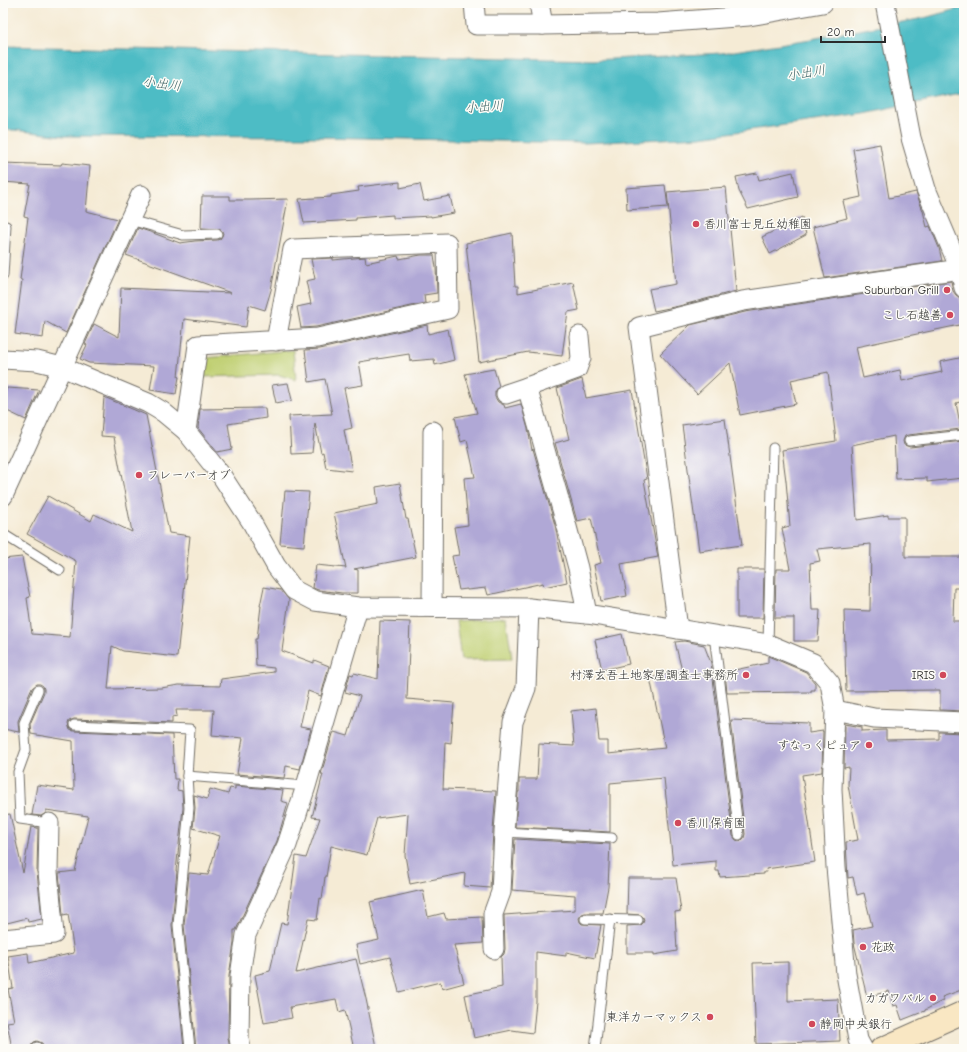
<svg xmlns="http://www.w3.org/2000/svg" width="967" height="1052" viewBox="0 0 967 1052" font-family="'Comic Neue','Klee One',sans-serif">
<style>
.green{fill:#bfcf71;stroke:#757d4e}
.water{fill:#4ebcc5;stroke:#3c7478}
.building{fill:#b0a8d6}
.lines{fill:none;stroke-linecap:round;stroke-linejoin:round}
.lane-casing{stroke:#726e66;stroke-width:11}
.street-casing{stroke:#726e66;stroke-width:21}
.secondary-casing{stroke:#726e66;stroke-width:24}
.lane{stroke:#fff;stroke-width:9}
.street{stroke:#fff;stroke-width:19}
.secondary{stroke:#f9e7c3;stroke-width:22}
.poi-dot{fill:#d1495b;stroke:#fdfcf7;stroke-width:1.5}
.labels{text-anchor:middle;stroke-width:3;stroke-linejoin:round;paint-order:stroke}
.poi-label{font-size:12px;fill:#2b2b2b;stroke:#fdfcf7;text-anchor:end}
.water-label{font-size:13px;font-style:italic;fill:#375e61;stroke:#fdfcf7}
</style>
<rect width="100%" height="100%" fill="#fdfcf7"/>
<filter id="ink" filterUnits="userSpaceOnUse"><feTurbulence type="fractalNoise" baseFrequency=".025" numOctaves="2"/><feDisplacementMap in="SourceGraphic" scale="8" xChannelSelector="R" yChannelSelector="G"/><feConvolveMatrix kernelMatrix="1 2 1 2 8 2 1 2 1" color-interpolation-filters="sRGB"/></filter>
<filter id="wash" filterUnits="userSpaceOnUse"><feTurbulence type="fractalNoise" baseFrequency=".012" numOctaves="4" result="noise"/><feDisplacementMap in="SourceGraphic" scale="16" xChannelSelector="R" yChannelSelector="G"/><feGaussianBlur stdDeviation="0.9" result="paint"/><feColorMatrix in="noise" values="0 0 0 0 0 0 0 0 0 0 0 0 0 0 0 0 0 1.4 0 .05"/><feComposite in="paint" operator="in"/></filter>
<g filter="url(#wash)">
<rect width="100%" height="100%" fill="#f5ebd5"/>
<!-- green -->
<g class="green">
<polygon points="293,350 296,380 279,375 202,377 204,358"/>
<polygon points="506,617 512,659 461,660 456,621"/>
</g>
<!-- water -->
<polygon class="water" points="964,7 964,93 864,114 700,137 585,143 319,137 64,136 14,130 3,130 3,46 593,60 722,53 811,39 924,18"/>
<g id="blocks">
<!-- building -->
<g class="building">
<polygon points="880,144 889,198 916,192 923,211 927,227 930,226 939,248 942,261 825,278 813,227 847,218 843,201 861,197 853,149"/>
<polygon points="3,163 61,165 62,163 90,166 86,211 118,219 66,333 45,321 43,338 15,334 22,280 20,280 28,217 24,216 30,184 3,182"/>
<polygon points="793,172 798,197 748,209 739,191 736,177 757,173 759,180"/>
<polygon points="400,182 400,188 420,184 424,201 450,196 454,213 431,217 431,216 393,218 393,215 356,218 356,220 304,223 299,199 331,197 331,195 359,191 358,187"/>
<polygon points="665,185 668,207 627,210 626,188"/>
<polygon points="726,187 736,291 679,306 654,311 649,289 676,284 667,192"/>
<polygon points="202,196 230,196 230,200 251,200 288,199 271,290 265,310 249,305 246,327 184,319 178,377 179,377 176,394 150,390 154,366 89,363 80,359 87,345 85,344 94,324 119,337 121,288 231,293 126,255 138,228 153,233 180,243 195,241 217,240 220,239 222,236 223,233 222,231 219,229 201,228"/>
<polygon points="802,217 806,235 770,254 762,237"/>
<polygon points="512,233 515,286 518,286 518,293 573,282 579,310 568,312 562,356 528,352 479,362 466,243"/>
<polygon points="421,255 434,255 436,268 437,293 424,295 425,303 316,327 301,328 297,307 311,304 306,281 315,279 311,259 333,258 333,260 365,257 366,263 398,256 399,259"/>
<polygon points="951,281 953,291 956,295 960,298 964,317 964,324 856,347 863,378 900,370 902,381 942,372 940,362 964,357 964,401 956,403 961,429 908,435 905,436 903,441 904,445 910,447 963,441 964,452 960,453 963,478 927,482 927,478 896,479 894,436 852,445 857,520 888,515 888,517 905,517 905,557 964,557 964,588 954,588 953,621 964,621 964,711 940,710 940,690 846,691 844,610 870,611 871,544 817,549 820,561 810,563 812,610 820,610 818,641 794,641 794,618 775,618 776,569 790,569 782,528 790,526 786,481 782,450 836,441 828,372 791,380 796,404 740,415 730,363 697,394 660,354 690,325 745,312"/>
<polygon points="427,325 428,334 448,329 454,360 435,365 434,359 410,361 409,354 359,362 363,385 344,388 352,428 344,430 352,471 326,468 323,452 321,453 315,423 312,453 291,454 289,416 332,414 325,379 309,382 305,350 320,349"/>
<polygon points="494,369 499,386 495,392 495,397 498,402 504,405 505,408 521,404 528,429 532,450 533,449 555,525 567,582 544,587 543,583 488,595 486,588 467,590 467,589 459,590 452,556 459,555 454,527 468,525 464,478 475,477 467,440 461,442 455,417 477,413 465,374"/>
<polygon points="582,379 586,398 632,390 647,479 644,480 658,557 621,564 627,596 601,601 594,565 601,563 591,518 577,521 555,443 569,439 557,388"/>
<polygon points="288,383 292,400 276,403 272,385"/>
<polygon points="7,388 39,390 26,420 3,409 3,398"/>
<polygon points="104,397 146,415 169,533 190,536 177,657 123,651 112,646 108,689 161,688 179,685 220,686 221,679 274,672 274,668 256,666 255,639 257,639 261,606 260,606 264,587 281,590 289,600 282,651 314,663 314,660 329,666 321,696 308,691 300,727 311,729 300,769 286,766 284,778 237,774 243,738 212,735 214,710 176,710 177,716 172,717 172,723 74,719 69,721 68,724 70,730 74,731 172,735 174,779 178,779 177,790 182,791 183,808 176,871 177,871 172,925 184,1049 43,1049 43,1046 42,1043 37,1041 34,1042 32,1044 30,1049 12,1049 7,1022 14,1021 8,989 13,988 8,956 28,953 29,963 74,953 68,914 63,915 59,873 75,871 88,816 46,810 46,813 41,816 32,815 37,785 74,790 73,741 31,734 30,724 44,692 44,689 43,686 40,684 37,684 32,688 18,721 19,732 3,729 3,559 22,557 24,568 30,597 27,598 32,634 70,637 76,561 27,534 48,496 91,521 94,514 132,532 114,437 101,436"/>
<polygon points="265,408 266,418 228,424 232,449 217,452 198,428 200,409"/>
<polygon points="725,419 742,545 699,551 682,425"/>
<polygon points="400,483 406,519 408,519 416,557 354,569 358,570 358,593 342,593 318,590 313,588 316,565 346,568 334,513 378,504 376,487"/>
<polygon points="285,491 309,492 304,546 280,544"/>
<polygon points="737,569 764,569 763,618 737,618"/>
<polygon points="380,621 410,622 407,699 454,703 451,743 445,742 443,789 496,791 493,831 490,888 464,886 465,873 410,884 405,855 408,814 377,818 367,855 331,846 326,877 325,877 322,899 320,898 317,920 308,919 296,973 356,959 366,999 376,1047 367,1049 354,1049 345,1010 339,1012 336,999 290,1007 292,1018 264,1023 255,975 270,971 281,923 287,924 296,856 306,858 320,818 312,817 323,774 321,774 333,734 334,732 348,736 360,696 345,692 350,674 353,675 354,673 378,679"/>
<polygon points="622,634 629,664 602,670 595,640"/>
<polygon points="684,641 704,645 711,663 733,836 736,840 739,841 742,840 744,838 745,834 731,720 809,723 809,733 823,731 822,772 802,775 815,862 766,869 767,872 764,872 764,874 720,877 719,871 716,871 716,861 673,865 664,778 610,783 610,832 515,827 518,792 519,792 519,779 537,779 539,744 574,746 571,711 596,708 599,741 608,741 608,754 665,748 650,678 682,671 675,642"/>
<polygon points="768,656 806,672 815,683 815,690 811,690 811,692 727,693 725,672 768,663"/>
<polygon points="845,724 862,727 862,731 886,730 886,740 939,739 939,732 964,733 964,989 942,997 944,1000 925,1010 925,1011 902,1020 897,1005 893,1006 889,991 867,997 854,943 853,930 872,926 864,893 857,895 853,877 848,878 846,842 858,840 848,785 849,767 844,768"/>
<polygon points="235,786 283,790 281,801 288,803 277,841 236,930 234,930 234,943 229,976 228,1038 230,1049 196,1049 184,925 189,873 208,875 220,836 193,828 195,808 194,795 207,799 210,789 228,794 230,788 235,789"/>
<polygon points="10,814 23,873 31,827 38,828 37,872 42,919 28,922 27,918 3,924 3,815"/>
<polygon points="515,839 610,844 608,887 603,913 585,913 582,914 579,918 580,922 582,924 601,925 595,958 566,952 566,956 536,952 536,1001 533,1033 512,1030 474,1038 465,995 502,987 501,957 504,954 505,949 504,915 575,910 575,895 512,890"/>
<polygon points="628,878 676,878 681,911 675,912 677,951 654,955 654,953 627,953 627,926 641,925 643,923 644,920 643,917 641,915 627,914"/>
<polygon points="423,890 428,917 444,913 446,919 482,917 483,943 454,945 464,983 442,989 440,982 399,992 390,957 360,964 356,945 379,940 370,902"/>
<polygon points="788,962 788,1001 838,999 840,1041 756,1044 753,963"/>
</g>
</g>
</g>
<g filter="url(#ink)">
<use href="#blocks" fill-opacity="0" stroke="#726e66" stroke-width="1"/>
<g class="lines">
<!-- lane casing -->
<g class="lane-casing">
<g id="lane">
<polyline points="130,220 183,235 217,234"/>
<polyline points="955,259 964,247"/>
<polyline points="3,276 6,226"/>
<polyline points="909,441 964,435"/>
<polyline points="3,534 60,570"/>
<polyline points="714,635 739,835"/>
<polyline points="768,644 773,448"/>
<polyline points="38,690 24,723 26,750 18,772 20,819 49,823"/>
<polyline points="74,725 190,730 187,776 189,808 178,925 190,1049"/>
<polyline points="187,776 306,786"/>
<polyline points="504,832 612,838"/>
<polyline points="585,919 638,920"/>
<polyline points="36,1049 37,1047"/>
<polyline points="595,1049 610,919"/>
</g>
</g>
<!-- street casing -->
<g class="street-casing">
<g id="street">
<polyline points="474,3 476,25 543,25 658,23 749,16 823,3"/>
<polyline points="539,3 543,25"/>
<polyline points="885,3 911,138 926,189 960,269 964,288"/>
<polyline points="3,359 37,361 62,367 148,403 163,412 186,431 221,475 251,521 276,566 294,590 315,601 358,607 529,608 587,614 768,644 813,663 830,683 835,710 832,789 836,867 846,974 858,1040 863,1049"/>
<polyline points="527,387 567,527 578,568 587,614"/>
<polyline points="506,394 527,387 577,369 581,358 579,336"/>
<polyline points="186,431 198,345 318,338 448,309 447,243 293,249 276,341"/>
<polyline points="3,496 141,195"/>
<polyline points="432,607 433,431"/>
<polyline points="678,629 639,327 743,301 960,269"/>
<polyline points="835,710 874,718 964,722"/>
<polyline points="3,939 54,934 48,872 49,823"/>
<polyline points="494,949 493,914 501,892 504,832 513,722 526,688 529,608"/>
<polyline points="241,1049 239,1038 240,976 246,935 287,845 306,786 358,607"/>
</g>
</g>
<!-- secondary casing -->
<g class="secondary-casing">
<polyline id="secondary" points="881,1049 964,1012"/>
</g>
<!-- lane -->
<use href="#lane" class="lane"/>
<!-- street -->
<use href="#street" class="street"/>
<!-- secondary -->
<use href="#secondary" class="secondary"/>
</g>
</g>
<!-- markers -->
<g class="poi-dot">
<circle cx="696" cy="224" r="4"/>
<circle cx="947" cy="290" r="4"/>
<circle cx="950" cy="315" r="4"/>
<circle cx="139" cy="475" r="4"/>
<circle cx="746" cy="675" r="4"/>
<circle cx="943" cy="675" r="4"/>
<circle cx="869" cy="745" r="4"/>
<circle cx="678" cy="823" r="4"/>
<circle cx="863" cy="947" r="4"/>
<circle cx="933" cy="998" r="4"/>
<circle cx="710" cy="1017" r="4"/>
<circle cx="812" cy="1024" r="4"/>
</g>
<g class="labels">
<!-- poi labels -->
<g class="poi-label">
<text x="704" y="228" text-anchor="start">香川富士見丘幼稚園</text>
<text x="939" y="294">Suburban Grill</text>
<text x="942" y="319">こし石越善</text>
<text x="147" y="479" text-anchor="start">フレーバーオブ</text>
<text x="738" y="679">村澤玄吾土地家屋調査士事務所</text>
<text x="935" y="679">IRIS</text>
<text x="861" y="749">すなっくピュア</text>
<text x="686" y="827" text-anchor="start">香川保育園</text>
<text x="871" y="951" text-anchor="start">花政</text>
<text x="925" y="1002">カガワバル</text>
<text x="702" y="1021">東洋カーマックス</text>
<text x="820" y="1028" text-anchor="start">静岡中央銀行</text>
</g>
<!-- water labels -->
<g class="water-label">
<text transform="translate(806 72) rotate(-9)" y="5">小出川</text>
<text transform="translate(162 83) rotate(7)" y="5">小出川</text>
<text transform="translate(484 106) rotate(-4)" y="5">小出川</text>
</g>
</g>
<!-- margin -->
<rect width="967" height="1052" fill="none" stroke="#fdfcf7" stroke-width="16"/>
<!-- scale -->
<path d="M821 36v6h64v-6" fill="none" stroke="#2b2b2b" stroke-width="2"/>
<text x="827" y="36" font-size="12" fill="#2b2b2b" stroke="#fdfcf7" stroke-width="3" paint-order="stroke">20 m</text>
</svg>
